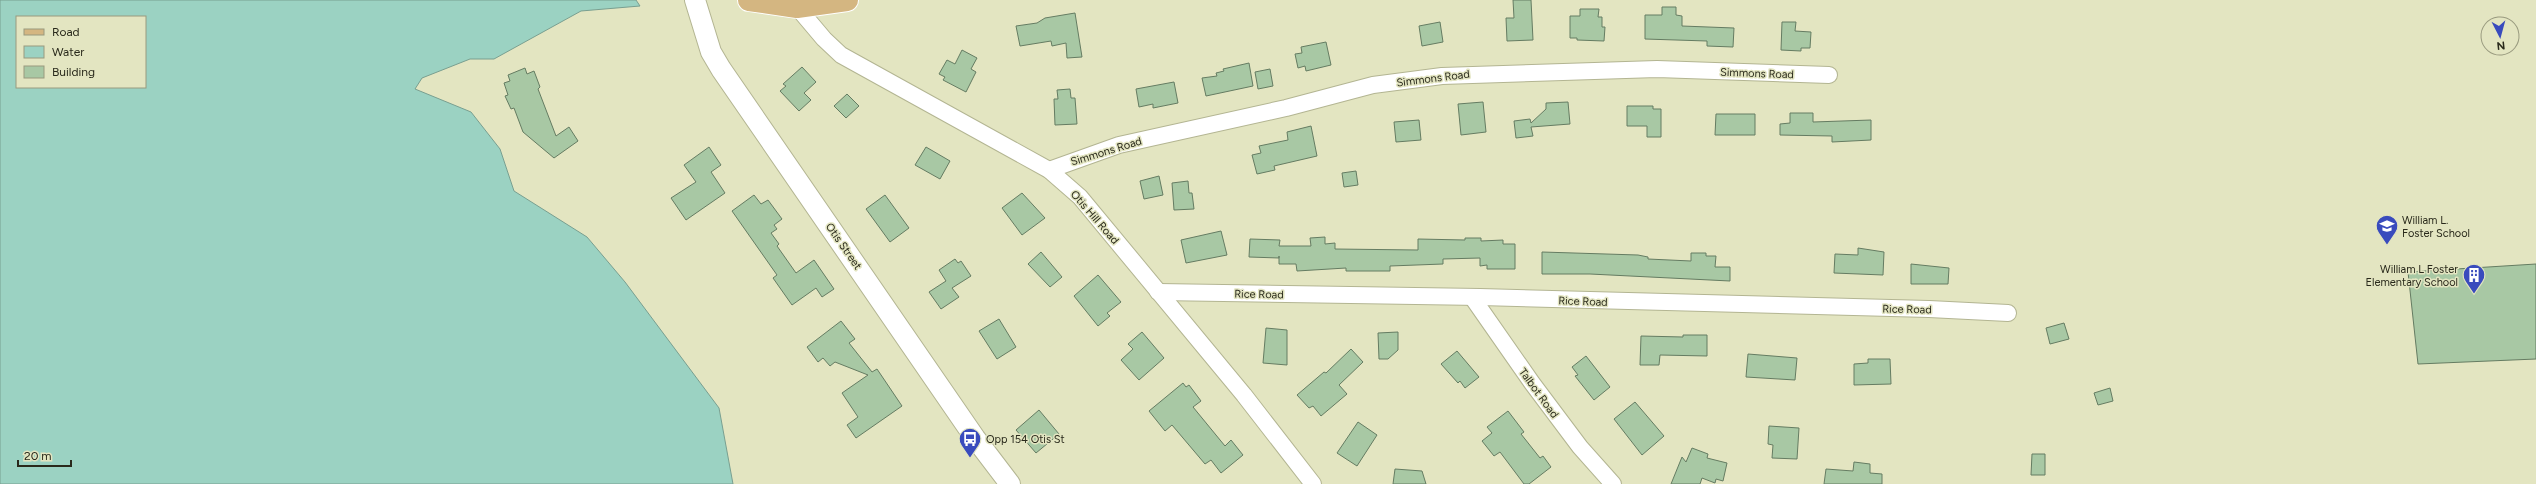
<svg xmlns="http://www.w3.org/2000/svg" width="2536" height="484" viewBox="0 0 2536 484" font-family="Figtree,sans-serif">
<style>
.water{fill:#9bd2c2;stroke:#799f90;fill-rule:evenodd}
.building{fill:#a8c8a4;stroke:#657c62}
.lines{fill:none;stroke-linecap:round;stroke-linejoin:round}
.minor-casing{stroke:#b3b592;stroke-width:18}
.tertiary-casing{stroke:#b3b592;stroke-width:22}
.primary-casing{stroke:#fff;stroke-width:24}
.minor{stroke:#fff;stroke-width:16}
.tertiary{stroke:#fff;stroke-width:20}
.primary{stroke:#d4b681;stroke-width:22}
.labels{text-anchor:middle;stroke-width:3;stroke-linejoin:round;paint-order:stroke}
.street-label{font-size:11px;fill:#29291b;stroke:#e3e5c1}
.poi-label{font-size:11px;fill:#29291b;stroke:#e3e5c1;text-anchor:start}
</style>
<rect width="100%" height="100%" fill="#e3e5c1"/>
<!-- water -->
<path class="water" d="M0,0h636l4,6 -59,5 -87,48h-24l-48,19 -7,11 56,23 29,37 14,42 73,46 38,45 94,126 14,76h-733zM17,17h128v70h-128z"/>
<!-- building -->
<g class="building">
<polygon points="1513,0 1531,0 1533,40 1507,41 1506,18 1514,18"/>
<polygon points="1662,7 1676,7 1676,15 1682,16 1682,26 1734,28 1733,47 1707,46 1707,41 1645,39 1645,15 1662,15"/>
<polygon points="1580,9 1599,9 1598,17 1602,17 1602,27 1605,27 1604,41 1577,40 1577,38 1570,38 1570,16 1580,16"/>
<polygon points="1075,13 1082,57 1067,58 1066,43 1052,46 1051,41 1020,46 1016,26 1037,23 1045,18"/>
<polygon points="1440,22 1443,42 1422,46 1419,26"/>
<polygon points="1782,22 1796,22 1795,31 1811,32 1810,48 1801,48 1801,51 1781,50"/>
<polygon points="1326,42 1331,65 1306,71 1305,66 1298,68 1295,54 1302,53 1301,47"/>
<polygon points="962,50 977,58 971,69 976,72 966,92 943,80 945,77 939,74 947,60 955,64"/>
<polygon points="1249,63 1253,86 1206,96 1202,78 1217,76 1216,73 1224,71 1223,69"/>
<polygon points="802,67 816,82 804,93 811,100 799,111 780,91 786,86 783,84"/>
<polygon points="525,68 527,74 534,71 540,87 538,89 556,136 569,127 578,141 554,158 523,132 514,108 511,109 505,96 508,95 504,83 510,81 508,75"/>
<polygon points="1270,69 1273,86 1258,89 1255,72"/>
<polygon points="1174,82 1178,103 1153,108 1153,104 1139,107 1136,89"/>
<polygon points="1070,89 1071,98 1075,98 1077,124 1055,125 1054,99 1058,99 1057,90"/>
<polygon points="847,94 859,106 846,118 834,106"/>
<polygon points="1483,102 1486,132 1461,135 1458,104"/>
<polygon points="1568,102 1570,124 1531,127 1533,136 1516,138 1514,121 1530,119 1531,123 1546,109 1546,103"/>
<polygon points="1627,106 1653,106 1653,109 1661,109 1661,137 1647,137 1647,126 1627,126"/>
<polygon points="1790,113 1813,113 1813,122 1871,120 1871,140 1832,142 1832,136 1780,135 1780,124 1790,123"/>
<polygon points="1716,114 1755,114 1755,135 1715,135"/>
<polygon points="1419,120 1421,140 1396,142 1394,122"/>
<polygon points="1311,126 1317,156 1274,166 1275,170 1257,174 1252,155 1261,153 1259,146 1288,140 1287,132"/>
<polygon points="709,147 721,165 711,172 725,193 686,220 671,198 696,182 684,165"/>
<polygon points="926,147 950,161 940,179 915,165"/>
<polygon points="1356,171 1358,185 1344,187 1342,173"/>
<polygon points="1159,176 1163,195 1144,199 1140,181"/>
<polygon points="1188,181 1189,193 1192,193 1194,209 1174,210 1172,183"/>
<polygon points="1022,193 1045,218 1022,235 1002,208"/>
<polygon points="754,195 761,204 768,200 782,219 774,225 777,229 771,233 779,244 777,246 796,273 814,260 834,289 822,297 816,288 792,305 773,278 777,275 732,211"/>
<polygon points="885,195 909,228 890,242 866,209"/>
<polygon points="1221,231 1227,255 1186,263 1181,240"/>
<polygon points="1325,237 1325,244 1335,243 1335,249 1418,250 1418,239 1465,240 1465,238 1481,238 1481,241 1503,240 1503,244 1515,244 1515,269 1487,269 1487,265 1480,266 1480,258 1443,259 1443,264 1390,266 1390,271 1346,271 1346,268 1297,271 1296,264 1279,264 1279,256 1279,258 1249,257 1250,239 1280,240 1279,246 1311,246 1310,238"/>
<polygon points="1858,248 1884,252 1883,275 1834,273 1835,254 1858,255"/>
<polygon points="1041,252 1062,277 1050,287 1028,264"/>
<polygon points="1542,252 1638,255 1648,257 1648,259 1691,261 1691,253 1706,253 1706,256 1716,256 1715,267 1730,267 1730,281 1590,274 1542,274"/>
<polygon points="955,259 958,263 961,261 971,276 952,288 959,297 941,309 929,292 946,281 939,270"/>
<polygon points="1911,264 1949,268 1948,284 1911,284"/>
<polygon points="2536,264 2536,359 2418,364 2408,272"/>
<polygon points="1098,275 1121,302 1107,313 1110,316 1098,326 1074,296"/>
<polygon points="999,319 1016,347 997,359 979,331"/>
<polygon points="841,321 855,339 849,343 872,372 877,369 902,406 856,438 847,425 858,417 842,393 868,375 835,362 830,366 823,358 818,362 807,347"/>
<polygon points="2064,323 2069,339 2050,344 2046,328"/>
<polygon points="1266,328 1287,330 1287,365 1263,363"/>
<polygon points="1142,332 1164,358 1139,380 1121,360 1133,349 1128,344"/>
<polygon points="1398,332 1398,350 1388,359 1379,359 1378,333"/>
<polygon points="1683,335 1707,335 1707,356 1660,355 1659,365 1640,365 1641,336 1683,337"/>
<polygon points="1351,349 1363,362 1339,385 1347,394 1321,416 1313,406 1309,408 1297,395 1324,372 1326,373"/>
<polygon points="1457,351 1479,377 1465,388 1460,381 1458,383 1441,364"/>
<polygon points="1748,354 1797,358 1795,380 1746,377"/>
<polygon points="1586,356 1610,387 1594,400 1575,376 1578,375 1572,367"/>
<polygon points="1868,359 1890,359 1891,384 1854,385 1854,364 1868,363"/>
<polygon points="1183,383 1186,387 1189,385 1201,401 1193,407 1225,446 1231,440 1243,455 1221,473 1211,460 1205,464 1172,425 1165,431 1149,411"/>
<polygon points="2110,388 2113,401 2098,405 2094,393"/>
<polygon points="1635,402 1664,436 1642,455 1614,419"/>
<polygon points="1039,410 1059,434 1036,453 1016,430"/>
<polygon points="1508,411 1524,432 1521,434 1540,458 1543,456 1551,467 1529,484 1524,484 1500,452 1494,456 1482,441 1492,433 1487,427"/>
<polygon points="1358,422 1377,435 1357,466 1337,453"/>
<polygon points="1769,426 1799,428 1797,459 1772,458 1773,445 1768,444"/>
<polygon points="1692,448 1708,454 1707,458 1727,463 1723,481 1716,479 1715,483 1702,478 1700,484 1671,484 1682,457 1686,462"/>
<polygon points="2032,454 2045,454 2045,475 2031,475"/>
<polygon points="1854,462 1870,464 1870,473 1882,474 1882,484 1824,484 1826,469 1853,471"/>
<polygon points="1395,469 1422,471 1426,484 1393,484"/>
</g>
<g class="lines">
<!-- minor casing -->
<g class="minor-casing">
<g id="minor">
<polyline points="797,7 824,39 841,55 1049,170 1080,197 1244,395 1313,484"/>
<polyline points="1049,170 1119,145 1286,108 1373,85 1442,76 1657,69 1829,75"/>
<polyline points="1158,292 1480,297 1929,309 2008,313"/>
<polyline points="1472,297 1532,383 1580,447 1613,484"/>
</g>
</g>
<!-- tertiary casing -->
<g class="tertiary-casing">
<polyline id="tertiary" points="695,0 711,52 721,69 975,438 1010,484"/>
</g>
<!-- primary casing -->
<g class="primary-casing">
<polyline id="primary" points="749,0 797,7 847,0"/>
</g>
<!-- minor -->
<use href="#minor" class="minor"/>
<!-- tertiary -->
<use href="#tertiary" class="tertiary"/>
<!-- primary -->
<use href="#primary" class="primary"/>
</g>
<!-- icons -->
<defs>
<g id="school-pin" transform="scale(1.15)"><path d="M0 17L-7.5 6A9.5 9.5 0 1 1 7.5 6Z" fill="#394bbd" stroke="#e3e5c1"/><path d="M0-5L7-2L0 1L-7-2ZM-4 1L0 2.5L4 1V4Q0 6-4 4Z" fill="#fff"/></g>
<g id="building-pin" transform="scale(1.15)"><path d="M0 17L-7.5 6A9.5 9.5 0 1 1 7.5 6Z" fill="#394bbd" stroke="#e3e5c1"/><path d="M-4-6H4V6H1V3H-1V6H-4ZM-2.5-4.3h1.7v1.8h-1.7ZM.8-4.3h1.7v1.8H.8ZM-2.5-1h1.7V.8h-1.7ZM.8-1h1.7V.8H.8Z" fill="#fff"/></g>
<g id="bus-pin" transform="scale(1.15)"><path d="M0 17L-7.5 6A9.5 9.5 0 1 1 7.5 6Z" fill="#394bbd" stroke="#e3e5c1"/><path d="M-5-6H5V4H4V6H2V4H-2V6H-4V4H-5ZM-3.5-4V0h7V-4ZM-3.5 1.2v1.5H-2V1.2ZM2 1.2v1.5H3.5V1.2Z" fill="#fff"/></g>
</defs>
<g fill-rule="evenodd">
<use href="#school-pin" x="2387" y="226"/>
<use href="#building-pin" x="2474" y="275"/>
<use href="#bus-pin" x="970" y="439"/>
</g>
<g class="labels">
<!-- street labels -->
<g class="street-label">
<text transform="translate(1757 73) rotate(2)" y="4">Simmons Road</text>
<text transform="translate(1433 78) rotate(-7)" y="4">Simmons Road</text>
<text transform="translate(1106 151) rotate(-17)" y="4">Simmons Road</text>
<text transform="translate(1095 217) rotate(49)" y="4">Otis Hill Road</text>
<text transform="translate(844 246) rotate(55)" y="4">Otis Street</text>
<text transform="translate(1259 294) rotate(1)" y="4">Rice Road</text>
<text transform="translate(1583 301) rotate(2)" y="4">Rice Road</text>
<text transform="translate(1907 309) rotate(1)" y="4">Rice Road</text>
<text transform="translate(1539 393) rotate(54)" y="4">Talbot Road</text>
</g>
<!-- poi labels -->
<g class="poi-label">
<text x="2402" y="224">William L.<tspan x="2402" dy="13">Foster School</tspan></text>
<text x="2458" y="273" text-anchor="end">William L Foster<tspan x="2458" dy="13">Elementary School</tspan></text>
<text x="986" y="443">Opp 154 Otis St</text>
</g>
</g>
<!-- legend -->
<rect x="16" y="16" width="130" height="72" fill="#e3e5c1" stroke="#999a7f"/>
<rect x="24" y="29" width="20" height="6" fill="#d4b681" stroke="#999a7f"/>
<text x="52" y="36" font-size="12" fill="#29291b">Road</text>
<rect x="24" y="46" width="20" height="12" fill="#9bd2c2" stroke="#999a7f"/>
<text x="52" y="56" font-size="12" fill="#29291b">Water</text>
<rect x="24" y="66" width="20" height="12" fill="#a8c8a4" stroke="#999a7f"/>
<text x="52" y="76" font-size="12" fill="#29291b">Building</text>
<!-- north arrow -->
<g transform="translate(2500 36) rotate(174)"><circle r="19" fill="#e3e5c1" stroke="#999a7f"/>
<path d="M0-3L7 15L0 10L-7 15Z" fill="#394bbd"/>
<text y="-6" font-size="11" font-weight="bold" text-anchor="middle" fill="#29291b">N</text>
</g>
<!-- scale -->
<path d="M18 460v6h53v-6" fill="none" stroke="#29291b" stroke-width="2"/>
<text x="24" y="460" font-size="12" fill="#29291b" stroke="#e3e5c1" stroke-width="3" paint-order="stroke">20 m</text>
</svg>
